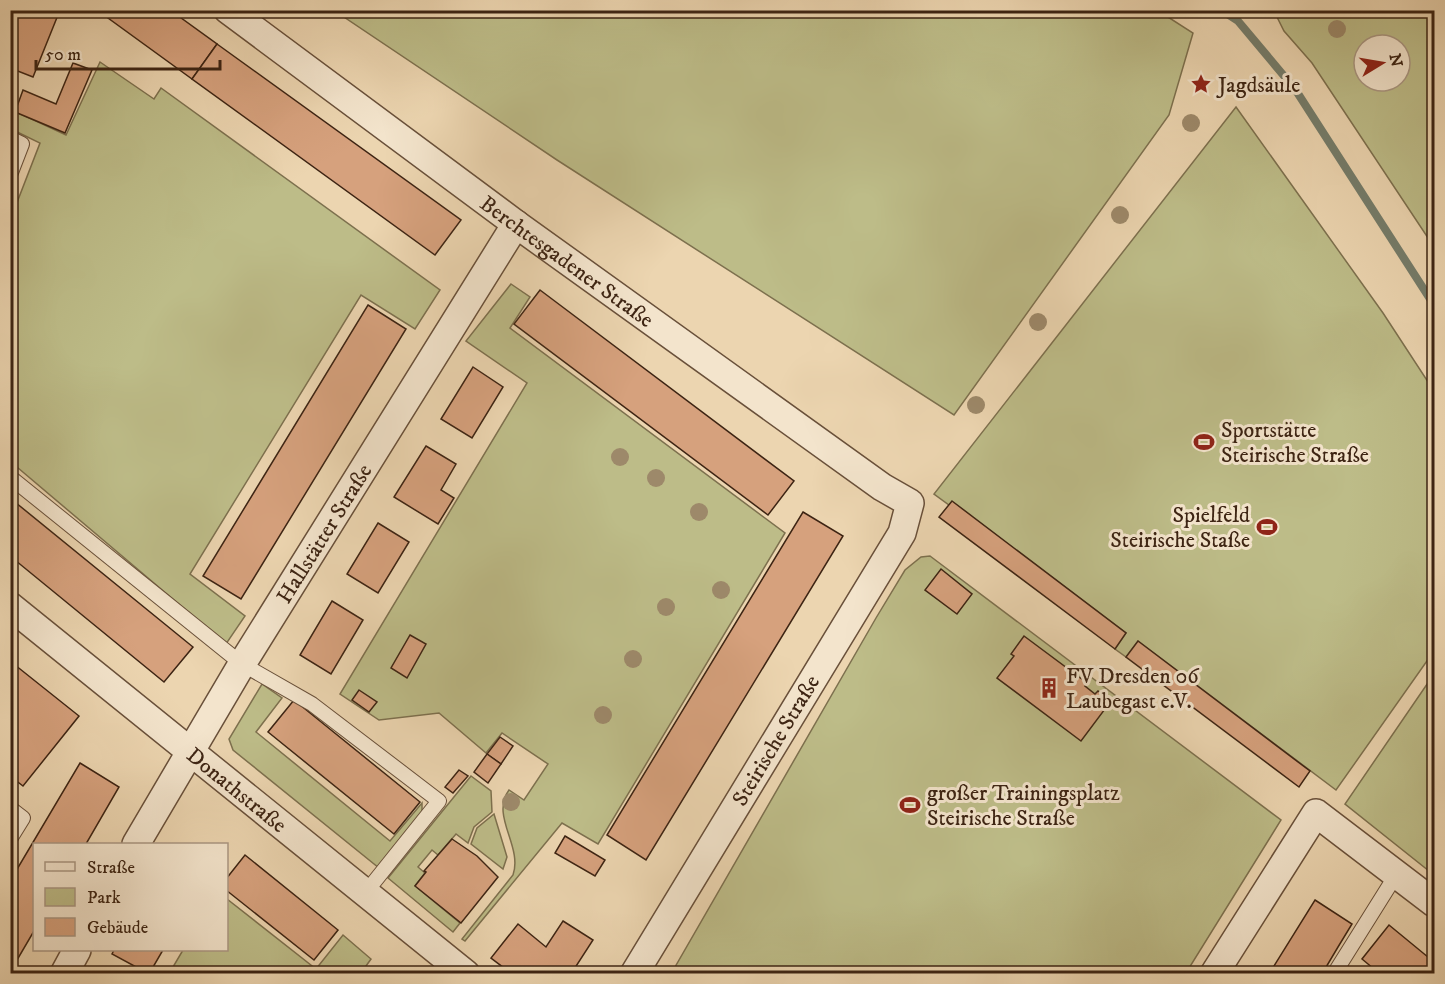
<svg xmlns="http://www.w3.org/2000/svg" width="1445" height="984" viewBox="0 0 1445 984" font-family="'IM FELL DW Pica',serif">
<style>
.green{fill:#bdbc88;stroke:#7d704e;stroke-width:1.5;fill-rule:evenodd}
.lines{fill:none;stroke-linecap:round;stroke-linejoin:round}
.stream{stroke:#757d6b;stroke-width:8}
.building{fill:#d6a17d;stroke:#3d2413;stroke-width:1.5}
.service-casing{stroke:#69503a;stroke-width:16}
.minor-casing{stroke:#69503a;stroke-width:30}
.service{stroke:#f3e4cc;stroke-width:14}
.minor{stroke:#f3e4cc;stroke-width:27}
.tree{fill:#9d896a}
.labels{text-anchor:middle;stroke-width:6;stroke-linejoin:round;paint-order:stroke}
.poi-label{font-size:22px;fill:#3d2413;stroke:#f3e4cc;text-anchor:start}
.street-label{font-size:22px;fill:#3d2413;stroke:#f3e4cc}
</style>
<rect width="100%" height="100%" fill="#ecd5b0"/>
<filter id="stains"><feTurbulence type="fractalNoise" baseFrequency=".00333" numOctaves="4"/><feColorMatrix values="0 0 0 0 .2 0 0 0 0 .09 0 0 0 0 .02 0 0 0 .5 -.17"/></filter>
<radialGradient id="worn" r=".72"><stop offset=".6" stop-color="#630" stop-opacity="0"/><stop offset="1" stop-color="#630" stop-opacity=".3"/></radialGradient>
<!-- green -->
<g class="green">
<polygon points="1157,10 1193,33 1169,115 954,415 557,160 335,11"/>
<path d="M1274,11h160v236l-122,-184 -28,-32zM1364,45h36v36h-36z"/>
<polygon points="100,62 154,99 161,88 440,290 415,329 361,295 190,574 245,616 226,644 11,462 11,218 40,143 11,129 10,109 66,135"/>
<polygon points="1236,107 1383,313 1434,391 1434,651 1336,790 1138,641 1126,657 1115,649 1126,633 952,502 949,505 934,494"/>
<path d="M511,284l19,13 -20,31 275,205 -187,311 -36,-21 -97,118 -3,-2 51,-64c10,-29 -23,-59 -4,-85l15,10 24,-36 -46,-31 -16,20 -47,-40 -60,7 -39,-26 187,-311 -61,-42z"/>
<polygon points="930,556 1281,820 1186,973 671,974 876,618 905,570 921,557"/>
<polygon points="1434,674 1434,875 1345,804"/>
<polygon points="262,684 282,698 256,732 390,841 422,803 422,813 379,868 233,750 229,739"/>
<polygon points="471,776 491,791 492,812 474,827 468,843 456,834 438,855 432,850 418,867 425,873 415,886 460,923 453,932 388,878"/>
<polygon points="494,814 507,857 503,869 471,844 477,828"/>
<polygon points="227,899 316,969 343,935 371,959 361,973 170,972 183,950 226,950"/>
</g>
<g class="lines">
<!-- stream -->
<polyline class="stream" points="1221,10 1238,21 1295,89 1434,305"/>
</g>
<!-- building -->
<g class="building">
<polygon points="13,10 60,10 33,77 10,68"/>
<polygon points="97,10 170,10 217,44 192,79"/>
<polygon points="217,44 461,220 435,255 192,79"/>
<polygon points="73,63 92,70 65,133 15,112 23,90 56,104"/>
<polygon points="540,290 794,481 768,515 514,324"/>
<polygon points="368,305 406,329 241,599 203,576"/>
<polygon points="473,367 503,387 472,438 441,419"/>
<polygon points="426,446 456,464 441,490 454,498 438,524 394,497"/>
<polygon points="10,498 193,647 164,682 10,556"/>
<polygon points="952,501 1126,633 1115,649 939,517"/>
<polygon points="803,512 843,536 646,860 607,835"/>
<polygon points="378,523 409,542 378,593 347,574"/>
<polygon points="941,569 972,594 957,614 925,590"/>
<polygon points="332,601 363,620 331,674 300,655"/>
<polygon points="410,635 426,644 407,678 391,668"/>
<polygon points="1024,636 1087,683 1085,686 1095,694 1098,691 1111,701 1081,741 997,678 1014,656 1011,654"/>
<polygon points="1138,641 1310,771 1299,787 1126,657"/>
<polygon points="10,661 79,716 23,786 10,776"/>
<polygon points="359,690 377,702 369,712 352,700"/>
<polygon points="294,700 420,802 394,834 268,732"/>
<polygon points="500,737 513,746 501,764 487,754"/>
<polygon points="487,754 501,764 488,783 474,772"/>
<polygon points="80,763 119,787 86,844 34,844 34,931 10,972 10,881"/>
<polygon points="459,770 468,776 453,793 445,787"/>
<polygon points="565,836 605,860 595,876 555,853"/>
<polygon points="452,839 477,856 498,877 461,923 415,886 426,872 424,871"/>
<polygon points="245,855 338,930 314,960 226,890 226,879"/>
<polygon points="1315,900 1352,924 1338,947 1322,974 1269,974"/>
<polygon points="563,921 593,940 571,974 512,974 491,958 518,924 546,947"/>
<polygon points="1389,925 1434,962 1434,974 1380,974 1362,959"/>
<polygon points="114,950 163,950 149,974 112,954"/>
</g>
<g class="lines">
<!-- service casing -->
<g class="service-casing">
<g id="service">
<polyline points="10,138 22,144 10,175"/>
<polyline points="10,477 242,664 312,704 439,801 366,892"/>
<polyline points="10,808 23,818 10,839"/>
<polyline points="1334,974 1396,875"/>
</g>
</g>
<!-- minor casing -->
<g class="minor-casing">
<g id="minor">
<path id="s1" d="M228,10l288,214 366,263 28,16 -8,30 -268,441"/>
<path id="s2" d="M10,606l456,368"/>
<path id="s3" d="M136,844l106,-180 274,-440"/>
<polyline points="64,974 77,950"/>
<polyline points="1214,974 1316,813 1434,903"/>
</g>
</g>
<!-- service -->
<use href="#service" class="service"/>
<!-- minor -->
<use href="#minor" class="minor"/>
</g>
<!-- trees -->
<g class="tree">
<circle cx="1337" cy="29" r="9"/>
<circle cx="1191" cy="123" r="9"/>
<circle cx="1120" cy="215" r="9"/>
<circle cx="1038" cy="322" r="9"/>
<circle cx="976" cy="405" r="9"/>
<circle cx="620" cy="457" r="9"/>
<circle cx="656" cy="478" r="9"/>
<circle cx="699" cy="512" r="9"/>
<circle cx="721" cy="590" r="9"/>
<circle cx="666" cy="607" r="9"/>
<circle cx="633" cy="659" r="9"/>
<circle cx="603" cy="715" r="9"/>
<circle cx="511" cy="802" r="9"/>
</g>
<!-- icons -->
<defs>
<g id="sight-bare" transform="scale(1.62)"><path d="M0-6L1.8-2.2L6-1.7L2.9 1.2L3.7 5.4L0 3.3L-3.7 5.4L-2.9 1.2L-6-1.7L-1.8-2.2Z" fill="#8f2418" stroke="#f3e4cc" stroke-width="2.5" paint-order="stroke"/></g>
<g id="stadium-bare" transform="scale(1.62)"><path d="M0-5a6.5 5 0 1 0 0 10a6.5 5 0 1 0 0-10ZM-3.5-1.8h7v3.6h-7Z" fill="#8f2418" stroke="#f3e4cc" stroke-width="2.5" paint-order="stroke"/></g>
<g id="building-bare" transform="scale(1.62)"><path d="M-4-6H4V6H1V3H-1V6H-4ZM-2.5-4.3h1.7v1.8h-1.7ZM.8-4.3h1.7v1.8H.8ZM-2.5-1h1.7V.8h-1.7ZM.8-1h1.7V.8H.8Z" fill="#8f2418" stroke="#f3e4cc" stroke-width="2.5" paint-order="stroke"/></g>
</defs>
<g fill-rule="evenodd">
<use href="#sight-bare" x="1201" y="84"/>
<use href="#stadium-bare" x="1204" y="442"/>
<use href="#stadium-bare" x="1267" y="527"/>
<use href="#building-bare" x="1049" y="688"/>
<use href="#stadium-bare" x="910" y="805"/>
</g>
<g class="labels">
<!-- poi labels -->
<g class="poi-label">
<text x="1218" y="92">Jagdsäule</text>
<text x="1221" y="437">Sportstätte<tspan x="1221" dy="25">Steirische Straße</tspan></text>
<text x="1250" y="522" text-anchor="end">Spielfeld<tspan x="1250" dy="25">Steirische Staße</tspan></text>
<text x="1066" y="683">FV Dresden 06<tspan x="1066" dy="25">Laubegast e.V.</tspan></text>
<text x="927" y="800">großer Trainingsplatz<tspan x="927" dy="25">Steirische Straße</tspan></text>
</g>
<!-- street labels -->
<g class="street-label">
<text dy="8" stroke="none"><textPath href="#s1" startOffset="422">Berchtesgadener Straße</textPath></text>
<text dy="8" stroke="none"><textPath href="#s3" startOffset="363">Hallstätter Straße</textPath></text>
<text transform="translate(775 740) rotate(-59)" y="8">Steirische Straße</text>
<text dy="8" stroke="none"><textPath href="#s2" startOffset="292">Donathstraße</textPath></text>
</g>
</g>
<!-- margin -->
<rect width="1445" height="984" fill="none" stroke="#ecd5b0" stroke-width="36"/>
<rect x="12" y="12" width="1421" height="960" fill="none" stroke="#3d2413" stroke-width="3"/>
<rect x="18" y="18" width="1409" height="948" fill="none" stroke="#3d2413" stroke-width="1.5"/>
<!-- legend -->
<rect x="33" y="843" width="195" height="108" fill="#f3e4cc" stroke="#aa9782" stroke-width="1.5"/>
<rect x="45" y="862" width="30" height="9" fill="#f3e4cc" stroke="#aa9782" stroke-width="1.5"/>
<text x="87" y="873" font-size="18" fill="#3d2413">Straße</text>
<rect x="45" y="888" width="30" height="18" fill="#bdbc88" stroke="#aa9782" stroke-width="1.5"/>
<text x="87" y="903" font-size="18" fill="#3d2413">Park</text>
<rect x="45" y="918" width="30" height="18" fill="#d6a17d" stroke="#aa9782" stroke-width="1.5"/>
<text x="87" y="933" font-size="18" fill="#3d2413">Gebäude</text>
<!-- north arrow -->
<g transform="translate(1382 63) rotate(79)"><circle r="28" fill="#f3e4cc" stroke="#aa9782" stroke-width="1.5"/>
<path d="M0-4.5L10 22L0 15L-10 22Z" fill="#8f2418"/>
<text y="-9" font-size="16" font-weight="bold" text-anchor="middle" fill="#3d2413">N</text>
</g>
<!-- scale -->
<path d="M36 60v9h184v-9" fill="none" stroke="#3d2413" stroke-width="3"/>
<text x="45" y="60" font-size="18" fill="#3d2413" stroke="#f3e4cc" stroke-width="4.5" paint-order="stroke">50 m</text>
<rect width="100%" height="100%" filter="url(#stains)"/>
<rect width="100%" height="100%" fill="url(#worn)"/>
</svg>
